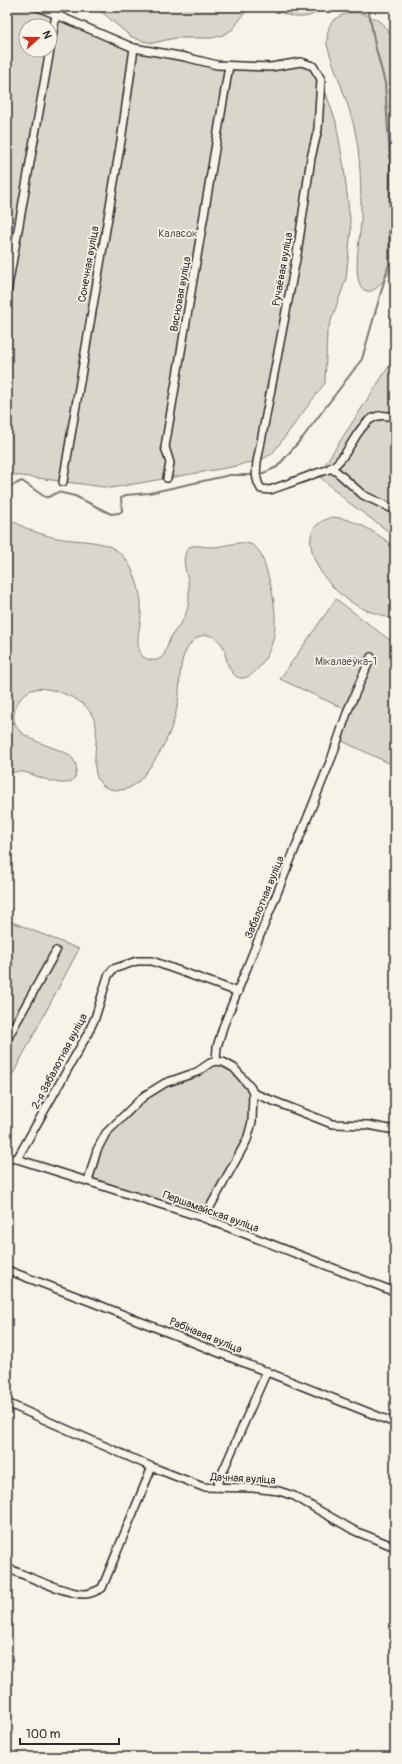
<svg xmlns="http://www.w3.org/2000/svg" width="402" height="1764" viewBox="0 0 402 1764" font-family="Pangolin,sans-serif">
<style>
.green{fill:#dad6cc;stroke:#82807c;fill-rule:evenodd}
.lines{fill:none;stroke-linecap:round;stroke-linejoin:round}
.stream{stroke:#7a7874;stroke-width:2}
.minor-casing{stroke:#2b2b2b;stroke-width:10}
.minor{stroke:#f7f3e8;stroke-width:7}
.labels{text-anchor:middle;stroke-width:3.5;stroke-linejoin:round;paint-order:stroke}
.park-label{font-size:11px;fill:#575653;stroke:#f7f3e8}
.street-label{font-size:11px;fill:#2b2b2b;stroke:#f7f3e8}
</style>
<rect width="100%" height="100%" fill="#f7f3e8"/>
<filter id="ink" filterUnits="userSpaceOnUse"><feTurbulence type="fractalNoise" baseFrequency=".025" numOctaves="2"/><feDisplacementMap in="SourceGraphic" scale="8" xChannelSelector="R" yChannelSelector="G"/><feConvolveMatrix kernelMatrix="1 2 1 2 8 2 1 2 1" color-interpolation-filters="sRGB"/></filter>
<g filter="url(#ink)">
<!-- green -->
<g class="green">
<path d="M7,7h31l91,40 100,19 76,-4 16,17 15,43 8,46 7,61 -5,50 -19,53 -2,51 -53,71 -15,8 -12,1 -8,3 -126,22 -104,-14zM26,26h24v24h-24z"/>
<polygon points="92,7 249,7 233,29 223,35 212,38 175,38 153,43 142,41 130,36 103,13"/>
<path d="M271,7h53c-18,16 -34,11 -53,0z"/>
<path d="M353,12c22,3 33,11 42,31v220c-5,8 -18,31 -28,28 -18,-4 -6,-57 -6,-71 0,-31 0,-64 -7,-94 -7,-28 -19,-54 -27,-81 0,-21 4,-28 26,-33z"/>
<polygon points="395,357 395,536 348,502 318,475"/>
<path d="M7,517c15,11 32,17 50,21 36,6 63,-2 78,39 4,11 7,23 6,36 0,15 -8,30 2,44 5,3 12,5 18,1 5,-4 6,-13 9,-19 4,-9 13,-16 16,-26 3,-7 3,-14 3,-21 1,-16 -11,-31 0,-45 8,-3 13,0 21,0 18,1 42,-15 52,10 11,30 21,72 4,100 -8,14 -26,34 -37,10 -4,-8 -3,-17 -8,-24 -4,-5 -10,-8 -16,-8 -9,1 -15,8 -19,16 -7,12 -6,29 -7,43 -3,29 -14,54 -32,77 -7,10 -16,20 -30,19 -34,-1 -18,-43 -21,-64 -2,-9 -6,-16 -13,-22 -10,-8 -35,-18 -48,-15 -18,4 -29,31 -14,43 13,11 33,15 47,22 6,5 10,11 8,19 -4,23 -40,0 -54,-1 -5,-1 -10,0 -15,2z"/>
<path d="M332,517c25,2 44,16 63,30v75c-9,-7 -21,-8 -31,-13 -25,-11 -50,-37 -53,-64 -2,-17 7,-23 21,-28z"/>
<polygon points="336,599 395,644 395,766 342,741 351,712 280,679"/>
<polygon points="7,920 79,949 7,1085"/>
<path d="M218,1065c11,4 24,11 29,22 16,32 -28,98 -43,127l-113,-36c4,-12 8,-26 15,-37 12,-20 33,-40 53,-52 11,-6 23,-8 35,-12 9,-3 15,-9 24,-12z"/>
</g>
<g class="lines">
<!-- stream -->
<g class="stream">
<polyline points="259,475 277,467 303,437 362,359 389,264 390,161 385,83 375,45 368,7"/>
<polyline points="7,494 11,486 22,481 45,497 49,497 58,492 75,496 111,514 119,513 122,511 121,498 126,495 149,493 230,475 254,475"/>
</g>
<!-- minor casing -->
<g class="minor-casing">
<g id="minor">
<path d="M38,7l96,41 51,9 32,8 54,2 30,-5 12,4 8,13 -3,50 -7,29 -14,96 -40,208c-1,11 -2,17 4,27l9,1c14,-5 29,-10 44,-16 5,-2 12,-3 17,-6 24,-15 28,-64 64,-50"/>
<polyline points="50,48 56,15"/>
<polyline points="7,292 50,50"/>
<polyline points="330,468 337,472 363,495 395,510"/>
<polyline points="167,478 170,463 165,447 229,66"/>
<polyline points="63,482 121,141 134,48"/>
<polyline points="7,1039 56,951"/>
<polyline points="216,1061 217,1047 223,1027 332,757 348,710 371,657"/>
<polyline points="253,1093 332,1124 368,1125 395,1130"/>
<polyline points="7,1158 17,1159 204,1218 395,1292"/>
<polyline points="17,1159 87,1035 95,1018 108,976 113,969 137,961 152,961 238,992"/>
<polyline points="88,1181 97,1150 106,1133 144,1096 165,1083 197,1072 210,1063 216,1061 223,1062 234,1068 251,1088 253,1093 252,1122 247,1140 204,1218"/>
<polyline points="7,1270 94,1303 395,1423"/>
<polyline points="7,1403 152,1467 203,1487 253,1488 279,1491 294,1496 355,1531 395,1547"/>
<polyline points="216,1487 267,1371"/>
<path d="M7,1568c18,7 59,26 77,26 7,0 12,-3 18,-6l50,-121"/>
</g>
</g>
<!-- minor -->
<use href="#minor" class="minor"/>
</g>
</g>
<g class="labels">
<!-- park labels -->
<g class="park-label">
<text x="178" y="237">Каласок</text>
<text x="346" y="665">Мікалаёўка-1</text>
</g>
<!-- street labels -->
<g class="street-label">
<text transform="translate(88 264) rotate(-80)" y="4">Сонечная вуліца</text>
<text transform="translate(282 269) rotate(-80)" y="4">Ручаёвая вуліца</text>
<text transform="translate(180 294) rotate(-80)" y="4">Вясновая вуліца</text>
<text transform="translate(264 897) rotate(-68)" y="4">Забалотная вуліца</text>
<text transform="translate(59 1061) rotate(-62)" y="4">2-я Забалотная вуліца</text>
<text transform="translate(211 1211) rotate(20)" y="4">Першамайская вуліца</text>
<text transform="translate(206 1335) rotate(22)" y="4">Рабінавая вуліца</text>
<text transform="translate(243 1478) rotate(3)" y="4">Дачная вуліца</text>
</g>
</g>
<!-- margin -->
<rect width="402" height="1764" fill="none" stroke="#f7f3e8" stroke-width="24"/>
<rect x="12" y="12" width="378" height="1740" fill="none" stroke="#2b2b2b" stroke-width="1.5" filter="url(#ink)"/>
<!-- north arrow -->
<g transform="translate(38 38) rotate(69)"><circle r="19" fill="#f7f3e8" stroke="#a5a39c"/>
<path d="M0-3L7 15L0 10L-7 15Z" fill="#c8321e"/>
<text y="-6" font-size="11" font-weight="bold" text-anchor="middle" fill="#2b2b2b">N</text>
</g>
<!-- scale -->
<path d="M20 1738v6h99v-6" fill="none" stroke="#2b2b2b" stroke-width="2"/>
<text x="26" y="1738" font-size="12" fill="#2b2b2b" stroke="#f7f3e8" stroke-width="3" paint-order="stroke">100 m</text>
</svg>
